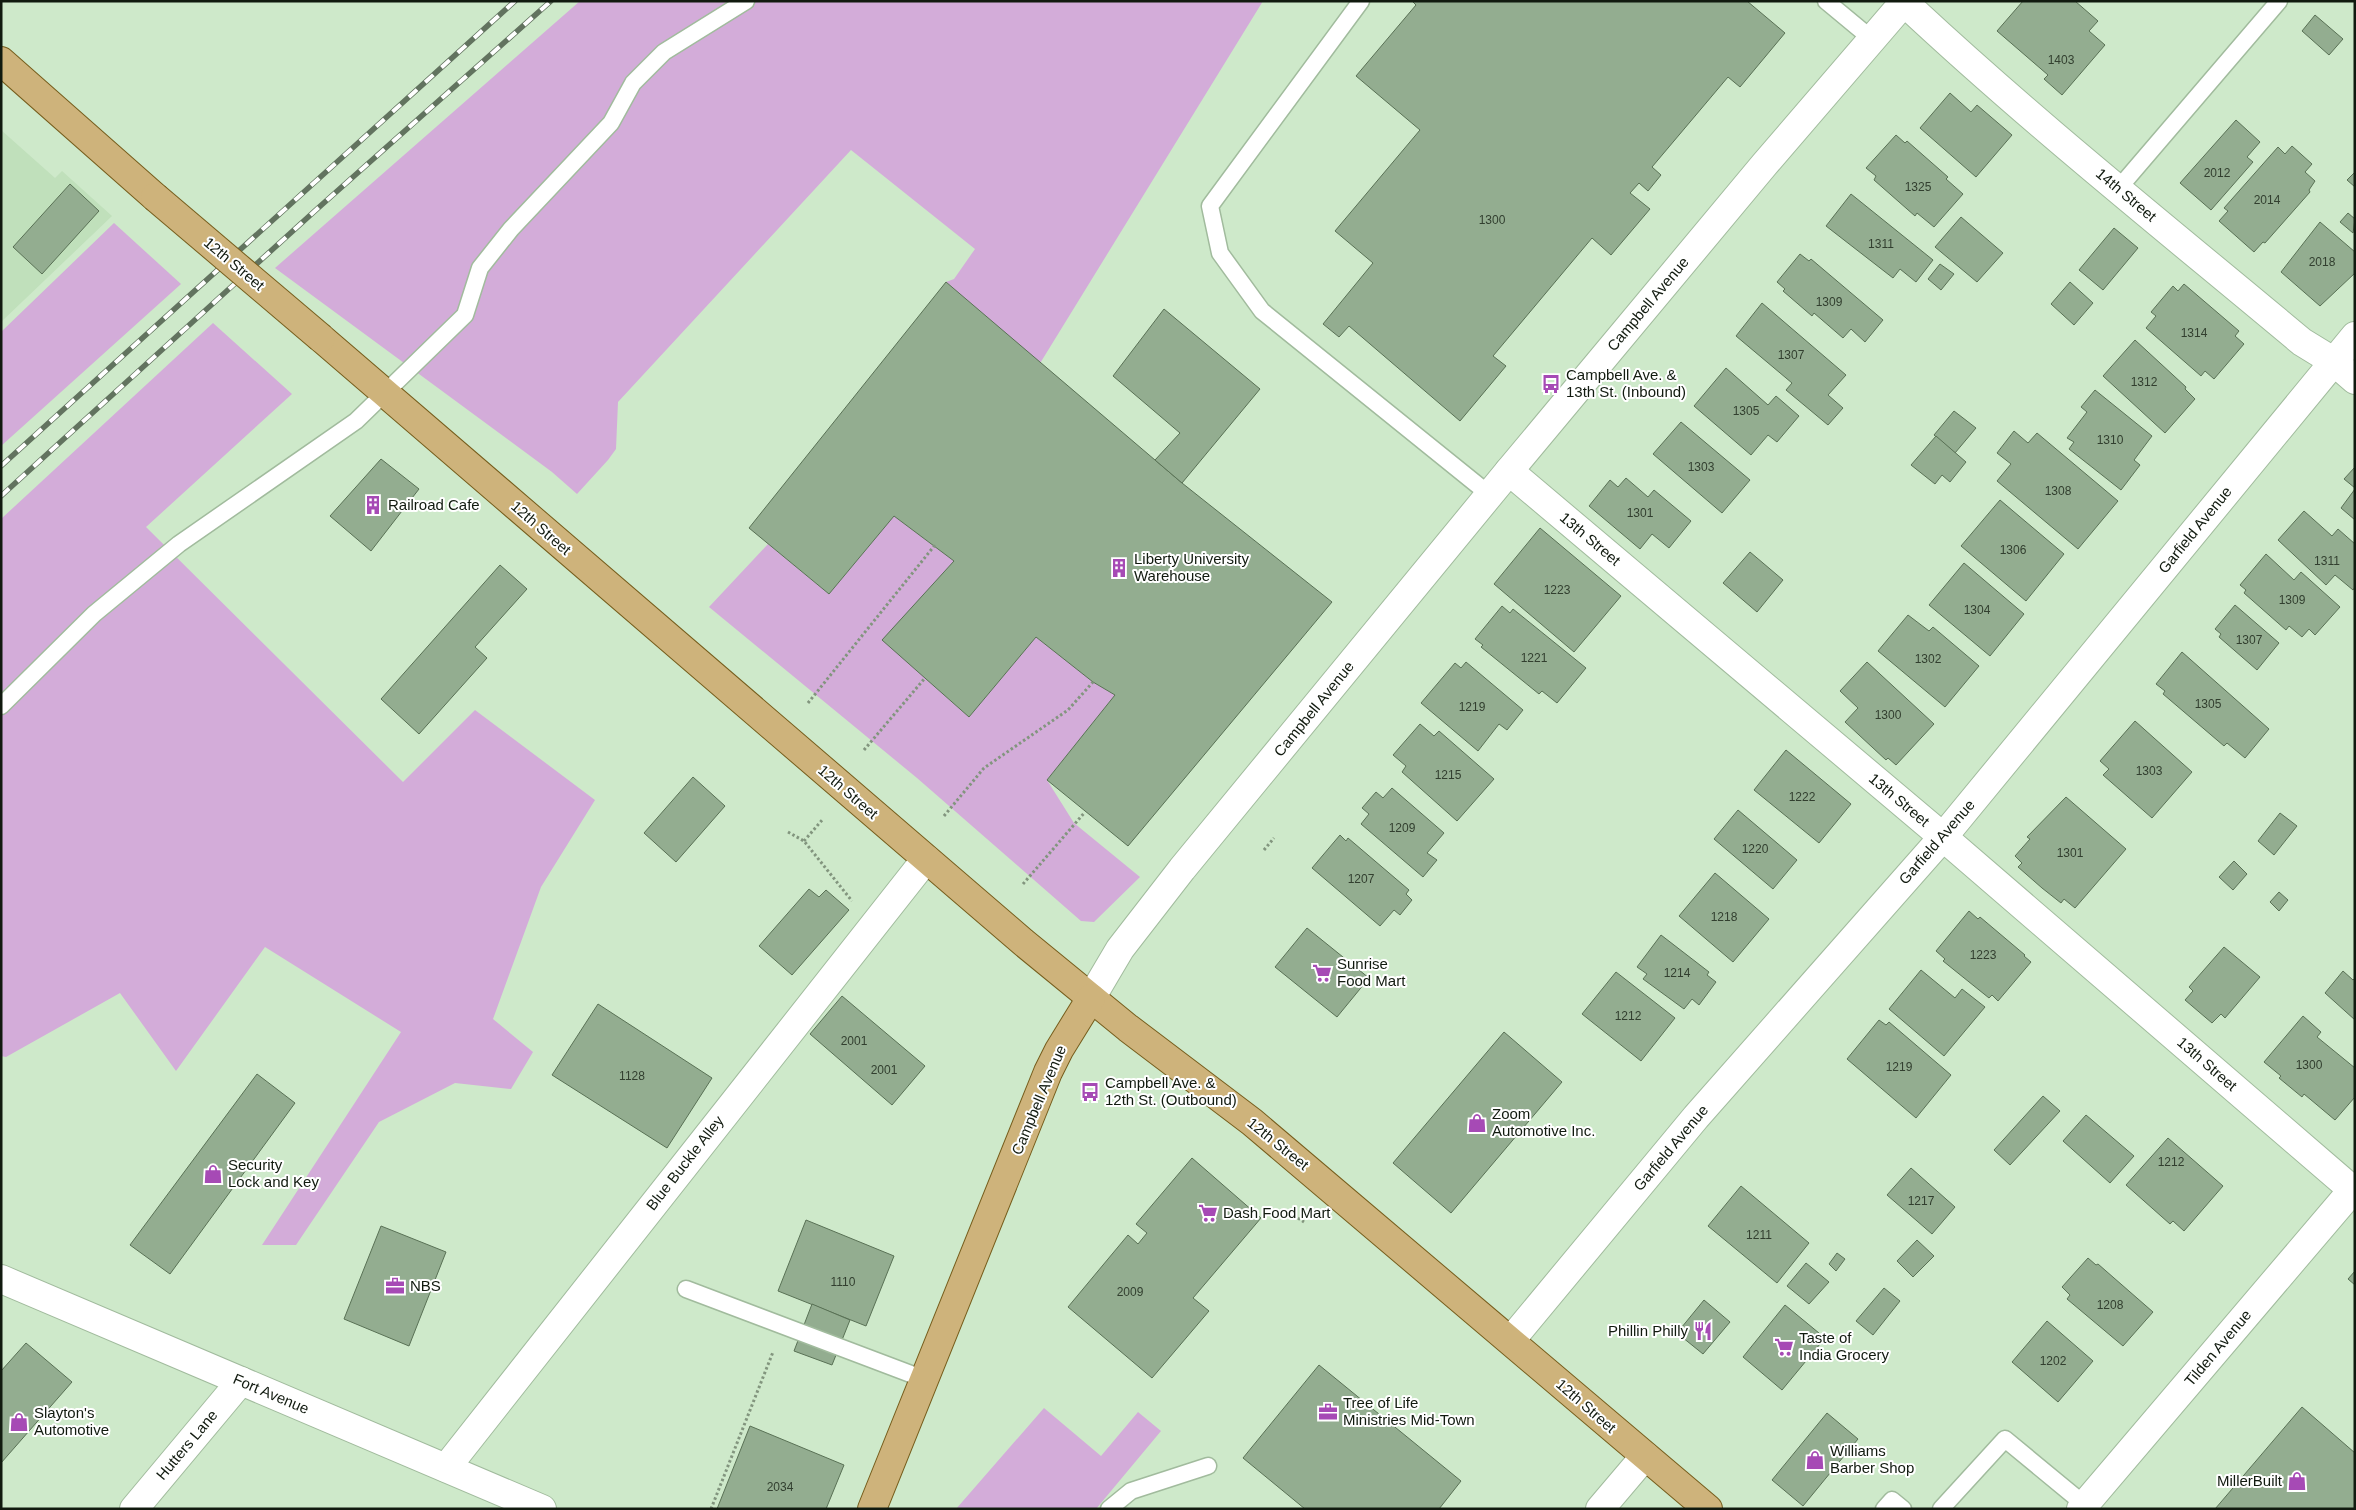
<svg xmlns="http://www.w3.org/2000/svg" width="2356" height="1510" viewBox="0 0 2356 1510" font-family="Arial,sans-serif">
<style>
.built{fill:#c0e0bb}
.green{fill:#d3acd9}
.building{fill:#93ad90;stroke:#597155}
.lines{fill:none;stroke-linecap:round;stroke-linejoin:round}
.lane-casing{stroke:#a1bb9d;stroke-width:19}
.street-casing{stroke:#a1bb9d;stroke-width:30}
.secondary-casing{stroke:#a1bb9d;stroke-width:30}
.primary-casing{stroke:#765d1c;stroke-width:30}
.path{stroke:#82957e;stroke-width:3;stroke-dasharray:2.5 2.5;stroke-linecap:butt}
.lane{stroke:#fff;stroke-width:16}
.street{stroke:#fff;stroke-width:28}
.secondary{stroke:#fff;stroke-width:28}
.primary{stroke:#ceb37b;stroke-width:28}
.rail-casing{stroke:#62735f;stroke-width:5.5}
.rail{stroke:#fff;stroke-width:4;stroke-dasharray:11;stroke-linecap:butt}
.primary-bridge-casing{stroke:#765d1c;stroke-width:30;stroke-linecap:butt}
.primary-bridge{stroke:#ceb37b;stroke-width:28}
.labels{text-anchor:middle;stroke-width:4;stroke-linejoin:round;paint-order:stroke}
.number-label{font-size:12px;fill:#323f2f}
.street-label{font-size:15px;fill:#111a0f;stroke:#fff}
.poi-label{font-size:15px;fill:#111a0f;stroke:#fff;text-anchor:start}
</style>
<rect width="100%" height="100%" fill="#cee9ca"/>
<!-- built -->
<polygon class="built" points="1,130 55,178 62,171 112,216 1,322"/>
<!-- green -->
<g class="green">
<polygon points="580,1 1263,1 1039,365 946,282 954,279 975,249 851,150 618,402 616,449 608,460 577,494 552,472 275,268"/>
<polygon points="114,223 181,284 1,446 1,332"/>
<polygon points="213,323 292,394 146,527 403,782 475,710 595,800 541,887 493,1019 533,1052 511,1089 455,1083 379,1122 296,1245 262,1245 401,1032 265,947 176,1071 120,993 6,1057 1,1056 1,519"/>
<polygon points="894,516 954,561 942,575 925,678 969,717 1036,637 1093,682 1115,695 1047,780 1074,823 1140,877 1094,922 1081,921 917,778 709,607 768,544 829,594"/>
<polygon points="1044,1408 1101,1456 1138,1412 1161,1431 1096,1509 956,1509"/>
</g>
<!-- building -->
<g class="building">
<polygon points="1412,1 1747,1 1785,33 1740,87 1728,77 1652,167 1661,175 1648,191 1639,183 1630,193 1650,209 1611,255 1592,238 1493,356 1506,366 1460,421 1349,326 1339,337 1323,324 1373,263 1335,231 1420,130 1356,76 1416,5"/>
<polygon points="2023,1 2075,1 2098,21 2089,31 2105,45 2062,95 2044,79 2048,75 1997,31"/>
<polygon points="2315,15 2343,39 2329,55 2302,31"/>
<polygon points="1950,93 1971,112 1977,105 2012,135 1976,177 1920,128"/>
<polygon points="2236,120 2260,142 2247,157 2253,162 2211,210 2180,183"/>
<polygon points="1896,135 1905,143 1907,141 1948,177 1946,179 1963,194 1934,227 1917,213 1915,216 1874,180 1876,176 1866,168"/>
<polygon points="2292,146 2312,164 2305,172 2315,181 2309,190 2310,192 2265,243 2263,242 2254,252 2219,221 2228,211 2224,208 2278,147 2285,154"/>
<polygon points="2355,172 2355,190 2355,187 2347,180"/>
<polygon points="70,184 99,211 42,274 13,247"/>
<polygon points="1851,194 1933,260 1916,282 1900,269 1893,278 1826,226"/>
<polygon points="2348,213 2355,219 2353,233 2340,222"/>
<polygon points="1961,217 2003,253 1977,282 1935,247"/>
<polygon points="2320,222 2355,252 2355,273 2320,306 2281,272"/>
<polygon points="2114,228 2138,248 2103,290 2079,270"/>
<polygon points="1800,254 1809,261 1811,259 1883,320 1865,342 1851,329 1843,338 1814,313 1812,316 1783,291 1785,289 1777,282"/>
<polygon points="1940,264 1954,274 1941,290 1928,279"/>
<polygon points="946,282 1182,483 1332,602 1128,846 1047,780 1115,695 1093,682 1036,637 969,717 882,640 954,561 894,516 829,594 749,528"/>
<polygon points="2070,282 2093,303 2074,325 2051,304"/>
<polygon points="2184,284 2239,331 2235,336 2244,344 2214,379 2205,371 2201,376 2146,328 2156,316 2151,312 2173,286 2178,291"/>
<polygon points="1762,303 1846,375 1828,395 1843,408 1828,425 1786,390 1792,383 1736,336"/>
<polygon points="1164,309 1260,389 1182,483 1155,460 1180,433 1113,376"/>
<polygon points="2135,340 2186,387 2185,389 2195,399 2165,433 2103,376"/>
<polygon points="1726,368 1768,405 1776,396 1799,416 1777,442 1768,435 1751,455 1694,406"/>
<polygon points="2095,390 2152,436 2134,460 2140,465 2121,490 2069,449 2074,442 2067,438 2087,412 2081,407"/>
<polygon points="1954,411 1976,428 1955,453 1934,435"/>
<polygon points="1681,422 1750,480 1722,513 1653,454"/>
<polygon points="2014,431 2028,443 2037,433 2118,501 2078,549 1997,481 2011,464 1997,453"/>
<polygon points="1936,436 1966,462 1950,482 1942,475 1935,484 1911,465"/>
<polygon points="381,459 419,489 371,551 330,516"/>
<polygon points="2355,467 2355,488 2344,479"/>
<polygon points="1626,478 1648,497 1654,490 1691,521 1669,548 1652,534 1640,549 1589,506 1610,480 1618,487"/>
<polygon points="2355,489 2355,520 2341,508"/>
<polygon points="2000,500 2064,554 2026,601 1961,546"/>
<polygon points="2304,511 2332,536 2338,529 2355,544 2355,587 2353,590 2335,575 2326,585 2278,540"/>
<polygon points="1540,528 1621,596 1574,652 1494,584"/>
<polygon points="1750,552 1783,580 1757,612 1723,583"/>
<polygon points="2266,554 2294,580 2301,572 2340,607 2315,635 2309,629 2302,637 2289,626 2286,630 2244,593 2246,590 2240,585"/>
<polygon points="1964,563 2024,614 1990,656 1929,605"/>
<polygon points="500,565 527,589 475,647 487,658 419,734 381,699"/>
<polygon points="2235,605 2279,643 2257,670 2219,637 2221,634 2215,629"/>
<polygon points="1502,606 1510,613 1513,609 1586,668 1557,703 1542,691 1539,694 1481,647 1483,645 1475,639"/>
<polygon points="1908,615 1929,631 1933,627 1979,666 1945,707 1878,651"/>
<polygon points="2182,652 2269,729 2245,758 2227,743 2224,746 2163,694 2165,691 2156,684"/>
<polygon points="1466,662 1523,710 1507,730 1499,724 1478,751 1421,703 1455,663 1461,668"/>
<polygon points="1867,662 1934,724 1896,765 1888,758 1886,760 1845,722 1858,708 1840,691"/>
<polygon points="2135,721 2192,772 2152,818 2103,775 2109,769 2100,761"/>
<polygon points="1420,724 1434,736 1439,731 1494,779 1457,821 1402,772 1406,766 1393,755"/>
<polygon points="1786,750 1851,804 1819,843 1754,790"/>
<polygon points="693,777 725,806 676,862 644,833"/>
<polygon points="1392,788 1444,833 1427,853 1437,860 1423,877 1361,824 1369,814 1362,808 1376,792 1383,798"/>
<polygon points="2066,797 2126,849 2075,908 2064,899 2061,903 2042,888 2018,867 2022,863 2015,856 2030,839 2027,837"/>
<polygon points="1738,810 1797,860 1773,889 1714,839"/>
<polygon points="2280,813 2297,826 2274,855 2258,841"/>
<polygon points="1340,835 1346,841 1348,838 1409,890 1406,894 1412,900 1400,915 1394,910 1380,926 1312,868"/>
<polygon points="2234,861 2247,874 2233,890 2219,877"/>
<polygon points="1715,873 1769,919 1733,962 1679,916"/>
<polygon points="809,889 819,897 826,890 849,910 792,975 759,946"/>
<polygon points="2279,892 2288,900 2279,911 2270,902"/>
<polygon points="1969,911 1978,919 1980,917 2025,955 2024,956 2031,962 1998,1001 1992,995 1989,998 1943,961 1945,959 1936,951"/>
<polygon points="1307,928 1369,978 1337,1017 1275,967"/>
<polygon points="1661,935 1709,972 1707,975 1716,982 1699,1005 1692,999 1684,1009 1643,979 1647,974 1637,967"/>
<polygon points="2224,947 2260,977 2225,1018 2221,1014 2212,1023 2185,1000 2193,991 2189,987"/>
<polygon points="1921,970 1955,998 1962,989 1985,1007 1944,1056 1889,1009"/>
<polygon points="2343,971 2353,980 2355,978 2355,1020 2325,993"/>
<polygon points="1616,972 1675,1018 1641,1061 1582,1014"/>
<polygon points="842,996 925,1066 892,1105 810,1034"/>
<polygon points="598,1004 712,1078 667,1148 552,1075"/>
<polygon points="2303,1016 2321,1032 2317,1037 2355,1068 2355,1097 2335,1120 2304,1094 2302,1097 2279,1078 2281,1076 2264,1062"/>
<polygon points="1879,1020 1886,1025 1889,1022 1951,1075 1916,1118 1847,1059"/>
<polygon points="1504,1032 1562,1082 1451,1213 1393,1163"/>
<polygon points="257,1074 295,1103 170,1274 130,1245"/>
<polygon points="2043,1096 2060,1111 2010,1165 1994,1150"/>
<polygon points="2086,1115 2134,1156 2110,1183 2063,1141"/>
<polygon points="2168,1138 2223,1186 2184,1231 2173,1221 2170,1224 2126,1185"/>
<polygon points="1192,1158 1261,1218 1193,1298 1209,1311 1152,1378 1068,1307 1128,1235 1138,1244 1147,1233 1136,1224"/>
<polygon points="1911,1168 1955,1207 1932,1234 1887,1195"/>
<polygon points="1741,1186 1809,1243 1777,1283 1708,1226"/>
<polygon points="806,1220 894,1256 866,1326 778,1291"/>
<polygon points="381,1226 446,1252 409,1346 344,1319"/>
<polygon points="1917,1240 1934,1256 1913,1277 1897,1261"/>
<polygon points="1837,1253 1845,1259 1836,1271 1829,1264"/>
<polygon points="2088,1258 2096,1265 2098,1264 2153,1312 2123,1346 2067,1299 2070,1295 2062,1287"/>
<polygon points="1806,1263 1829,1282 1809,1304 1787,1286"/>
<polygon points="2355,1271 2355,1285 2348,1279"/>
<polygon points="1884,1288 1900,1301 1873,1335 1856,1321"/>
<polygon points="1704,1300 1730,1322 1703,1354 1677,1333"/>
<polygon points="812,1304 850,1320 832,1365 794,1351"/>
<polygon points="1785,1305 1825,1338 1782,1390 1743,1357"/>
<polygon points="2047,1321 2093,1361 2058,1402 2012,1362"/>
<polygon points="26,1343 72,1382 1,1463 1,1371"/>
<polygon points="1319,1365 1461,1481 1439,1509 1305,1509 1243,1458"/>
<polygon points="2302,1407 2355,1453 2355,1509 2215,1509"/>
<polygon points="1827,1413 1858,1439 1803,1506 1772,1480"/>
<polygon points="750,1426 844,1465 826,1509 717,1509"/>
</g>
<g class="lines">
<!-- lane casing -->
<g class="lane-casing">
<g id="lane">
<polyline points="1361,1 1210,206 1220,253 1262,311 1490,495"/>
<polyline points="1826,1 1873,40"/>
<polyline points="2118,189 2279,1"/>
<polyline points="1,706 94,614 179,544 356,421 465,315 480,268 511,229 611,123 633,83 664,52 746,1"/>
<polyline points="686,1289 924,1379"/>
<polyline points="1109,1509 1131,1491 1208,1466"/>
<polyline points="1884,1509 1892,1500 1903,1509"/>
<polyline points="1941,1509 2005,1439 2085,1505"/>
</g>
</g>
<!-- street casing -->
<g class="street-casing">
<g id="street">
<path d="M1904,2c127,119 264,228 398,340l31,19 22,19"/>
<polyline points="1509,471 1943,837 2355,1192"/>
<polyline points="1511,1340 1696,1117 1943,837 2355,336"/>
<polyline points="446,1468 926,859"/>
<polyline points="134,1509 241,1381"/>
<polyline points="1600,1509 1645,1456"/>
<polyline points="2081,1509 2355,1187"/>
</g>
</g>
<!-- secondary casing -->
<g class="secondary-casing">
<g id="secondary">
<polyline points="1091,998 1120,949 1182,869 1509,471 1764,165 1905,1"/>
<polyline points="1,1279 542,1509"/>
</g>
</g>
<!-- primary casing -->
<g class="primary-casing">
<g id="primary">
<polyline points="1,61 155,197"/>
<polyline points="321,338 1023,942 1128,1028 1252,1122 1708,1509"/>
<polyline points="872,1509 1048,1072 1059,1050 1091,998"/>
</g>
</g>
<!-- path -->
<g class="path">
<polyline points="808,703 935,545"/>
<polyline points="864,750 925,678"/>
<polyline points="944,816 984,768 1068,710 1093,682"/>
<polyline points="788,832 804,841 852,901"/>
<polyline points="804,841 823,819"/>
<polyline points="1264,850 1274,838"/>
<polyline points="1023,884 1085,812"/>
<polyline points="1298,1218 1304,1222"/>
<polyline points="711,1509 773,1352"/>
</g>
<!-- lane -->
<use href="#lane" class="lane"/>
<!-- street -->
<use href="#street" class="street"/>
<!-- secondary -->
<use href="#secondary" class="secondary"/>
<!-- primary -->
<use href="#primary" class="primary"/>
<!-- rail casing -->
<g class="rail-casing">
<g id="rail">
<polyline points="1,466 515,1"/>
<polyline points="1,496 317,209 551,1"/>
</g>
</g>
<!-- rail -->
<use href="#rail" class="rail"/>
<!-- primary-bridge casing -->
<g class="primary-bridge-casing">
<polyline id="primary-bridge" points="155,197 321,338"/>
</g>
<!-- primary-bridge -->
<use href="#primary-bridge" class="primary-bridge"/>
</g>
<!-- icons -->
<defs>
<g id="bus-bare" transform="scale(1.5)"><path d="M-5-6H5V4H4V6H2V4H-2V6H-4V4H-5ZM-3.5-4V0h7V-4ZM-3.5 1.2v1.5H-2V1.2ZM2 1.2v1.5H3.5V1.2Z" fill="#a64ab5" stroke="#fff" stroke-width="2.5" paint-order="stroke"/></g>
<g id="building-bare" transform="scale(1.5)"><path d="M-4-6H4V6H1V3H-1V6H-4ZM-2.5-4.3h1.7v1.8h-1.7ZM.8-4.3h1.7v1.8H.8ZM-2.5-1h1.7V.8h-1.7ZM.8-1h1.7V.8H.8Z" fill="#a64ab5" stroke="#fff" stroke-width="2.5" paint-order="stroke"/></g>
<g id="supermarket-bare" transform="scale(1.5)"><path d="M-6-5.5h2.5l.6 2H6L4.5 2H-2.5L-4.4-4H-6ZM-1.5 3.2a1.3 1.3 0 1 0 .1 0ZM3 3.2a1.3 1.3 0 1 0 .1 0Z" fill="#a64ab5" stroke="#fff" stroke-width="2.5" paint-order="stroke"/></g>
<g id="shop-bare" transform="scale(1.5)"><path d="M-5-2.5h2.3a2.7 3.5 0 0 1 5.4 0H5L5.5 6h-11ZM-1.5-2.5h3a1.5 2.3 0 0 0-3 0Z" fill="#a64ab5" stroke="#fff" stroke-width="2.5" paint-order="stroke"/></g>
<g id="office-bare" transform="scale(1.5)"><path d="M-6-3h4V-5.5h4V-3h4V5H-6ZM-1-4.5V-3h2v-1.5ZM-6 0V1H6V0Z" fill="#a64ab5" stroke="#fff" stroke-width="2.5" paint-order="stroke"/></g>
<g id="restaurant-bare" transform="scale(1.5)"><path d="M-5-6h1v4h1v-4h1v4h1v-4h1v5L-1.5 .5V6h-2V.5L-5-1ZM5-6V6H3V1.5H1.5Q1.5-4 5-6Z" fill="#a64ab5" stroke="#fff" stroke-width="2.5" paint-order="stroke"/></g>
</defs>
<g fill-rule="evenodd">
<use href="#bus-bare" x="1551" y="384"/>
<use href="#building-bare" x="373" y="505"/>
<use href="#building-bare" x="1119" y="568"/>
<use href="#supermarket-bare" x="1322" y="973"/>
<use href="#bus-bare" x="1090" y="1092"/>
<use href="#shop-bare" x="1477" y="1123"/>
<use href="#shop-bare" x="213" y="1174"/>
<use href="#supermarket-bare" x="1208" y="1213"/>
<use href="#office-bare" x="395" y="1286"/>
<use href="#restaurant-bare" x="1703" y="1331"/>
<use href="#supermarket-bare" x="1784" y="1347"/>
<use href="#office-bare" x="1328" y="1412"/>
<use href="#shop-bare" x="19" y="1422"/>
<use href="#shop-bare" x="1815" y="1460"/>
<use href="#shop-bare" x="2297" y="1481"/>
</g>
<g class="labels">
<!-- number labels -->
<g class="number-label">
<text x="2061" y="64">1403</text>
<text x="2217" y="177">2012</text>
<text x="1918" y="191">1325</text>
<text x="2267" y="204">2014</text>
<text x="1492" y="224">1300</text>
<text x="1881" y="248">1311</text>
<text x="2322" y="266">2018</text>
<text x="1829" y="306">1309</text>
<text x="2194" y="337">1314</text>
<text x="1791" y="359">1307</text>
<text x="2144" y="386">1312</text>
<text x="1746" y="415">1305</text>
<text x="2110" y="444">1310</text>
<text x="1701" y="471">1303</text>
<text x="2058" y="495">1308</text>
<text x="1640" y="517">1301</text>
<text x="2013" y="554">1306</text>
<text x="2327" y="565">1311</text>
<text x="1557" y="594">1223</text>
<text x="2292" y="604">1309</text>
<text x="1977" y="614">1304</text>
<text x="2249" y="644">1307</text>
<text x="1534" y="662">1221</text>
<text x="1928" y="663">1302</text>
<text x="2208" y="708">1305</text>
<text x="1472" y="711">1219</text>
<text x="1888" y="719">1300</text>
<text x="2149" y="775">1303</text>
<text x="1448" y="779">1215</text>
<text x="1802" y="801">1222</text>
<text x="1402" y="832">1209</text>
<text x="1755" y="853">1220</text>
<text x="2070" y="857">1301</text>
<text x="1361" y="883">1207</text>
<text x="1724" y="921">1218</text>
<text x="1983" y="959">1223</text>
<text x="1677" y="977">1214</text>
<text x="1628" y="1020">1212</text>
<text x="854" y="1045">2001</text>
<text x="2309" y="1069">1300</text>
<text x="1899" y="1071">1219</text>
<text x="884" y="1074">2001</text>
<text x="632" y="1080">1128</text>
<text x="2171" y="1166">1212</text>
<text x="1921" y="1205">1217</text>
<text x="1759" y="1239">1211</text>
<text x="843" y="1286">1110</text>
<text x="1130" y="1296">2009</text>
<text x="2110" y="1309">1208</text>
<text x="2053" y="1365">1202</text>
<text x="780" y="1491">2034</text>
</g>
<!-- street labels -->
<g class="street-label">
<text transform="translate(2126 195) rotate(40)" y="5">14th Street</text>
<text transform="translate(234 264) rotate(40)" y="5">12th Street</text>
<text transform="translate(1648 304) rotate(-50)" y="5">Campbell Avenue</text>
<text transform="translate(541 528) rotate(41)" y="5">12th Street</text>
<text transform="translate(2195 530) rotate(-51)" y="5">Garfield Avenue</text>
<text transform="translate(1590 539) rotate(40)" y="5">13th Street</text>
<text transform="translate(1314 709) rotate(-51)" y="5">Campbell Avenue</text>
<text transform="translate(848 792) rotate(41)" y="5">12th Street</text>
<text transform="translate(1899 800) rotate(40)" y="5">13th Street</text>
<text transform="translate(1937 842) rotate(-49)" y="5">Garfield Avenue</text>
<text transform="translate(2207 1064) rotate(41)" y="5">13th Street</text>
<text transform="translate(1039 1100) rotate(-67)" y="5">Campbell Avenue</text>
<text transform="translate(1278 1144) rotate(39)" y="5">12th Street</text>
<text transform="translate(1671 1148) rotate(-50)" y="5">Garfield Avenue</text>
<text transform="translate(685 1163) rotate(-52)" y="5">Blue Buckle Alley</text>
<text transform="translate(2218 1348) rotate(-50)" y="5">Tilden Avenue</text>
<text transform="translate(271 1394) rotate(23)" y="5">Fort Avenue</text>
<text transform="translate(1586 1406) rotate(41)" y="5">12th Street</text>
<text transform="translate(187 1445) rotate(-50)" y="5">Hutters Lane</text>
</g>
<!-- poi labels -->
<g class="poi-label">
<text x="1566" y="380">Campbell Ave. &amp;<tspan x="1566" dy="17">13th St. (Inbound)</tspan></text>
<text x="388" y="510">Railroad Cafe</text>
<text x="1134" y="564">Liberty University<tspan x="1134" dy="17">Warehouse</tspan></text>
<text x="1337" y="969">Sunrise<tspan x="1337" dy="17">Food Mart</tspan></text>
<text x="1105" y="1088">Campbell Ave. &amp;<tspan x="1105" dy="17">12th St. (Outbound)</tspan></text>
<text x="1492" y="1119">Zoom<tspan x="1492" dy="17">Automotive Inc.</tspan></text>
<text x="228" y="1170">Security<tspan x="228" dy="17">Lock and Key</tspan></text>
<text x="1223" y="1218">Dash Food Mart</text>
<text x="410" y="1291">NBS</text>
<text x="1688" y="1336" text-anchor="end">Phillin Philly</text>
<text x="1799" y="1343">Taste of<tspan x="1799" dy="17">India Grocery</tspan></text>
<text x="1343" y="1408">Tree of Life<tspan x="1343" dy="17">Ministries Mid-Town</tspan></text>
<text x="34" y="1418">Slayton's<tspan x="34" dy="17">Automotive</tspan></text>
<text x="1830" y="1456">Williams<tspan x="1830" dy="17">Barber Shop</tspan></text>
<text x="2282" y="1486" text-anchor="end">MillerBuilt</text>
</g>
</g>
<!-- border -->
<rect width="2356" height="1510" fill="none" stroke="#111a0f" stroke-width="5"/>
</svg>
